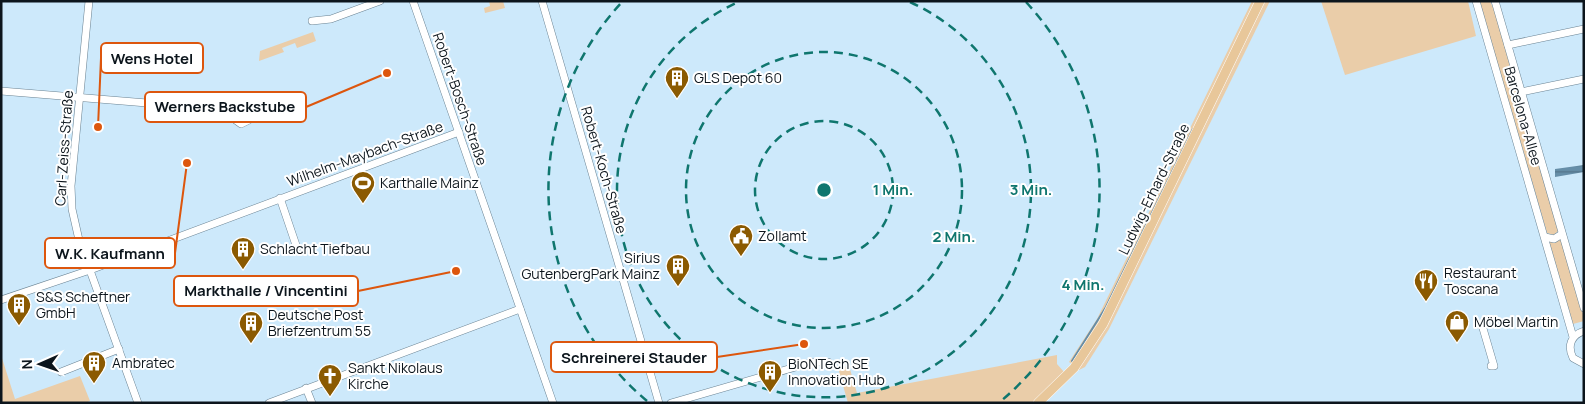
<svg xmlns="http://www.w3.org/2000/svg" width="1585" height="404" viewBox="0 0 1585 404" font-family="Manrope,sans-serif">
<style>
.green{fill:#eacda9}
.water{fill:url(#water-rules)}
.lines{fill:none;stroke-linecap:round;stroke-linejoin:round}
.stream{stroke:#668ea8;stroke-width:2}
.minor-casing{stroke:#6a8393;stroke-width:8}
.major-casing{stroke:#fff;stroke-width:10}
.minor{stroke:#fff;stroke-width:7}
.major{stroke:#e8c79a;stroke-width:9}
.ring{fill:none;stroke:#0f766e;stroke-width:2.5;stroke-dasharray:9 6}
.labels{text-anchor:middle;stroke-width:4;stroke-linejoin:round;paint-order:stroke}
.poi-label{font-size:14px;fill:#0c151c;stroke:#fff;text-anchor:start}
.street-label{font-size:14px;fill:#0c151c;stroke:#fff}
.centre{fill:#0f766e;stroke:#fff;stroke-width:2.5}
.ring-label{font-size:15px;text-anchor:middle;font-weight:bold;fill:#0f766e;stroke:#fff;stroke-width:4;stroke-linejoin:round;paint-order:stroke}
.leader{fill:none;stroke:#dd560d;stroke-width:2}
.callout-dot{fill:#dd560d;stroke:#fff;stroke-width:2}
.callout{fill:#fff;stroke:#dd560d;stroke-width:2}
.callout-label{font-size:15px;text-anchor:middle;font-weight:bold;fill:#0c151c}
</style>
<defs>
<pattern id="water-rules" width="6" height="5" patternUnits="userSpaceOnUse" patternTransform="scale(1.25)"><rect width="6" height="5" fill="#668ea8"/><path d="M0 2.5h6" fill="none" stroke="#527388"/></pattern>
</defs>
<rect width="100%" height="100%" fill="#cde9fb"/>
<!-- green -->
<g class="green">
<polygon points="489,1 503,1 505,8 485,13 484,8 490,6"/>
<polygon points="1252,1 1256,1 1100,322 1072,364 1069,362 1097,319"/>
<polygon points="1264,1 1270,1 1109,329 1085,367 1079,370 1078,368"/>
<polygon points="1321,1 1468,1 1476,36 1345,75"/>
<polygon points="1479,1 1490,1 1495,12 1559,230 1554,235 1547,233"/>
<polygon points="313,32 316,41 297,48 295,43 282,48 284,52 259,61 260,51"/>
<polygon points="1561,240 1584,317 1584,321 1573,324 1549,241"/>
<polygon points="1,355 15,399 80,376 90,401 85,403 1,403"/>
<polygon points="1057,355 1057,364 1065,373 1033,403 848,403 838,368 849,366 857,393"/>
</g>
<!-- water -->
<polygon class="water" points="1584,165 1584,172 1555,177 1555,169"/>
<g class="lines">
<!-- stream -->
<polyline class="stream" points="1072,361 1106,307 1193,129"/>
<!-- minor casing -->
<g class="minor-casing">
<g id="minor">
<polyline points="89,1 71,186 72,209 79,240 138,403"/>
<polyline points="413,1 553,403"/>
<polyline points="542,1 659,403"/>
<polyline points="1476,1 1573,337"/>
<polyline points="1495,1 1584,308"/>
<polyline points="312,21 331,19 380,1"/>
<polyline points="1508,45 1584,29"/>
<polyline points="1,91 220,109 244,112 250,116 249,120 241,124 220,109"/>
<polyline points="1521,92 1584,79"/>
<polyline points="280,198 297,248"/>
<polyline points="1545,237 1554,239 1562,234"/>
<polyline points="1,300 90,270 459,132"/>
<polyline points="1482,325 1494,366 1491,366"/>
<path d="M1584,331c-13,4 -17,15 -11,27l11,6"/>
<polyline points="61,372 119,349"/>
<polyline points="306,388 312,403"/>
<polyline points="269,403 520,309"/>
<polyline points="671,403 813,362 828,362"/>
</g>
</g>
<!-- major casing -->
<g class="major-casing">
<polyline id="major" points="1038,403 1074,368 1103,324 1260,1"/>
</g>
<!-- minor -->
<use href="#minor" class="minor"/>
<!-- major -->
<use href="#major" class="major"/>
</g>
<!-- distance rings -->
<g class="ring">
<circle cx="824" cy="190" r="69"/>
<circle cx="824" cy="190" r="138"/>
<path d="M910 2A207 207 0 1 1 738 2"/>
<path d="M647 401A276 276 0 0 1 622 2M1026 2A276 276 0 0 1 1001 401"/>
</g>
<!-- icons -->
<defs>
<g id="building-pin" transform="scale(1.25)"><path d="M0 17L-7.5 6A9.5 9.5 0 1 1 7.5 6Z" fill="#8b5a01" stroke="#fff"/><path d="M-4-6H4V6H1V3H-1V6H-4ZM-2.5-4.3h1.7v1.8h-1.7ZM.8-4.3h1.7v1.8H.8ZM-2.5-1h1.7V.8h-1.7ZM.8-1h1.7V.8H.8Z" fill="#fff"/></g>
<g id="stadium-pin" transform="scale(1.25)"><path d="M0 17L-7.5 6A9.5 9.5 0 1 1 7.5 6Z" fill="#8b5a01" stroke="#fff"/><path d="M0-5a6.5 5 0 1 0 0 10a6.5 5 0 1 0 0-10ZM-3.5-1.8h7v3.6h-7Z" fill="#fff"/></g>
<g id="civic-pin" transform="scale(1.25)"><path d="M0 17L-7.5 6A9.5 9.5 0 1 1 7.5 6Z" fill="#8b5a01" stroke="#fff"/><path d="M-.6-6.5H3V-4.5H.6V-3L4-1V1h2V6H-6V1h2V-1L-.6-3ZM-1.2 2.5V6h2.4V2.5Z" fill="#fff"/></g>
<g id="restaurant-pin" transform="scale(1.25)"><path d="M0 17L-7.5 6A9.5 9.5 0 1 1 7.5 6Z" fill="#8b5a01" stroke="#fff"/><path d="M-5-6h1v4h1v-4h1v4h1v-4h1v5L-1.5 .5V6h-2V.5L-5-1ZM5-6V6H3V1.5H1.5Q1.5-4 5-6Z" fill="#fff"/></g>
<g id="shop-pin" transform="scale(1.25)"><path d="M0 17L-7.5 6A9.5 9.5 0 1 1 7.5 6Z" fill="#8b5a01" stroke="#fff"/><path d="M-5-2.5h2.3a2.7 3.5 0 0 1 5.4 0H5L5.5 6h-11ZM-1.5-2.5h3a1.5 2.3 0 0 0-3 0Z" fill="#fff"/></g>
<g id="church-pin" transform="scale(1.25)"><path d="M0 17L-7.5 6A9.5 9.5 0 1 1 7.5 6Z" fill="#8b5a01" stroke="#fff"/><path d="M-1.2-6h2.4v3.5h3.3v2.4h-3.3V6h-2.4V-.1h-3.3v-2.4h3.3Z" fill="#fff"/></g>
</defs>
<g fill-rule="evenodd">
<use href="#building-pin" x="677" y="78"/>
<use href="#stadium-pin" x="363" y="183"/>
<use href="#civic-pin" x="741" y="236"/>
<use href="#building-pin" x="243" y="249"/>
<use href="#building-pin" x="678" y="266"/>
<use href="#restaurant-pin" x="1426" y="281"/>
<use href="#building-pin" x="19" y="305"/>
<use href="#shop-pin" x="1457" y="322"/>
<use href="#building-pin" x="251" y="323"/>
<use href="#building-pin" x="94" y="363"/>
<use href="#building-pin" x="770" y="372"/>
<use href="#church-pin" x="330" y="376"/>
</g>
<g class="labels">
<!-- poi labels -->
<g class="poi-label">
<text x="694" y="83">GLS Depot 60</text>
<text x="380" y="188">Karthalle Mainz</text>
<text x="758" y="241">Zollamt</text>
<text x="260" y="254">Schlacht Tiefbau</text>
<text x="660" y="263" text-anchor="end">Sirius<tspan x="660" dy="16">GutenbergPark Mainz</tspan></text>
<text x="1444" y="278">Restaurant<tspan x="1444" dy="16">Toscana</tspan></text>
<text x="36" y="302">S&amp;S Scheftner<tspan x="36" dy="16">GmbH</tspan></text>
<text x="268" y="320">Deutsche Post<tspan x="268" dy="16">Briefzentrum 55</tspan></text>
<text x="1474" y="327">Möbel Martin</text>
<text x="112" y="368">Ambratec</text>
<text x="788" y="369">BioNTech SE<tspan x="788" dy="16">Innovation Hub</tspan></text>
<text x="348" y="373">Sankt Nikolaus<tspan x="348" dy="16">Kirche</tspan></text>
</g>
<!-- street labels -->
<g class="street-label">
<text transform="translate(460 99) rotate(71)" y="5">Robert-Bosch-Straße</text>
<text transform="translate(1523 116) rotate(74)" y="5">Barcelona-Allee</text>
<text transform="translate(64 148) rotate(-86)" y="5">Carl-Zeiss-Straße</text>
<text transform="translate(365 154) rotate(-20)" y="5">Wilhelm-Maybach-Straße</text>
<text transform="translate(604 170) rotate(74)" y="5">Robert-Koch-Straße</text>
<text transform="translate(1154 189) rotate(-64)" y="5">Ludwig-Erhard-Straße</text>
</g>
</g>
<circle cx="824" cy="190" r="8" class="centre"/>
<g class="ring-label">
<text x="893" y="195">1 Min.</text>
<text x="1031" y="195">3 Min.</text>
<text x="954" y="242">2 Min.</text>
<text x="1083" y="290">4 Min.</text>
</g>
<!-- callouts -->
<path class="leader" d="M98 127L101 58M387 73L306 107M187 163L175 253M456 271L358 291M804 344L717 357"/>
<g class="callout-dot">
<circle cx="98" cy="127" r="5"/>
<circle cx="387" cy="73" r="5"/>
<circle cx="187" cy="163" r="5"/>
<circle cx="456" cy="271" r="5"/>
<circle cx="804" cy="344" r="5"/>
</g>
<g class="callout">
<rect x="101" y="43" width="102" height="30" rx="5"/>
<rect x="145" y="92" width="161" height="30" rx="5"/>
<rect x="45" y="238" width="130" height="30" rx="5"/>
<rect x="174" y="276" width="184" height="30" rx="5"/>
<rect x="551" y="342" width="166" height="30" rx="5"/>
</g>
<g class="callout-label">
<text x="152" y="64">Wens Hotel</text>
<text x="225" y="112">Werners Backstube</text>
<text x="110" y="259">W.K. Kaufmann</text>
<text x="266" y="296">Markthalle / Vincentini</text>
<text x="634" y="363">Schreinerei Stauder</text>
</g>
<!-- border -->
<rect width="1585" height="404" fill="none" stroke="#0c151c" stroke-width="5"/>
<!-- north arrow -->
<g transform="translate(40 364) rotate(268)" stroke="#ffffff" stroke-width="4" paint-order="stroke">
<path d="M0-4L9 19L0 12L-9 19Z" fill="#0c151c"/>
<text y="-8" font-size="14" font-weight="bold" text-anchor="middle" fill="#0c151c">N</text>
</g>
</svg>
